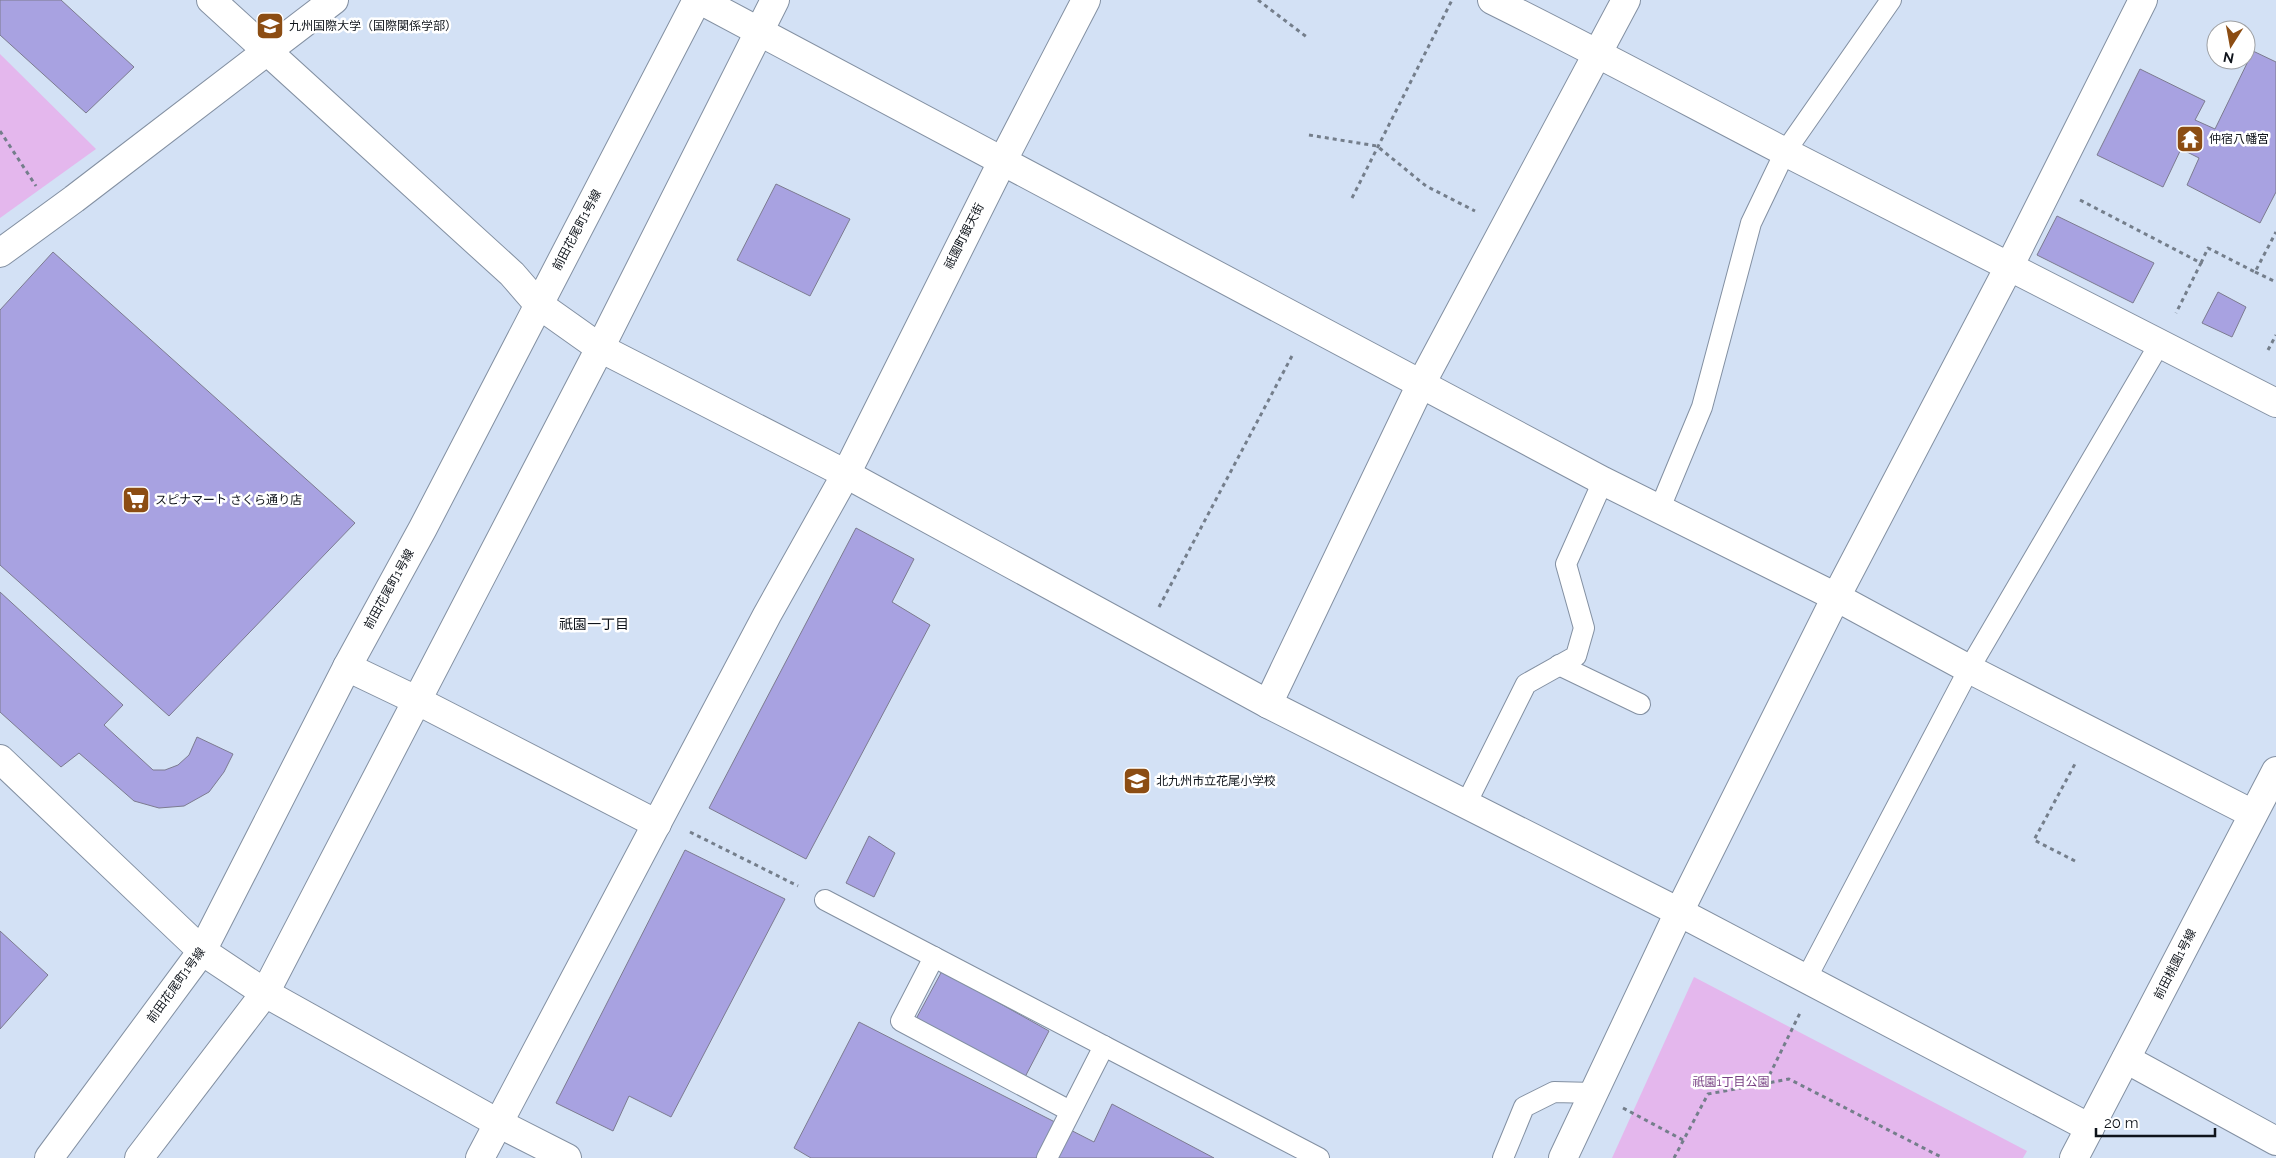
<svg xmlns="http://www.w3.org/2000/svg" width="2276" height="1158" viewBox="0 0 2276 1158" font-family="Raleway,'Noto Sans JP',sans-serif">
<style>
.green{fill:#e4b7ed}
.building{fill:#a8a2e1;stroke:#7c7b90}
.lines{fill:none;stroke-linecap:round;stroke-linejoin:round}
.lane-casing{stroke:#8390a2;stroke-width:22}
.street-casing{stroke:#8390a2;stroke-width:30}
.secondary-casing{stroke:#8390a2;stroke-width:30}
.path{stroke:#747e8b;stroke-width:3;stroke-dasharray:4 4;stroke-linecap:butt}
.lane{stroke:#fff;stroke-width:20}
.street{stroke:#fff;stroke-width:28}
.secondary{stroke:#fff;stroke-width:28}
.labels{text-anchor:middle;stroke-width:5;stroke-linejoin:round;paint-order:stroke}
.poi-label{font-size:12px;fill:#0f141b;stroke:#fff;text-anchor:start}
.street-label{font-size:12px;fill:#0f141b;stroke:#fff}
.park-label{font-size:12px;fill:#753d80;stroke:#fff}
.neighbourhood-label{font-size:14px;fill:#0f141b;stroke:#fff}
</style>
<rect width="100%" height="100%" fill="#d3e1f5"/>
<!-- green -->
<g class="green">
<polygon points="0,54 96,149 0,218"/>
<polygon points="1694,977 2027,1151 2023,1158 1612,1158"/>
</g>
<!-- building -->
<g class="building">
<polygon points="0,0 61,0 134,67 86,113 0,35"/>
<polygon points="2253,51 2276,62 2276,192 2260,223 2187,185 2199,158 2181,149 2163,187 2097,155 2140,69 2205,101 2195,120 2215,129"/>
<polygon points="776,184 850,219 810,296 737,260"/>
<polygon points="2057,216 2154,263 2133,303 2037,255"/>
<polygon points="53,252 355,523 169,716 0,565 0,310"/>
<polygon points="2218,292 2246,307 2232,337 2202,323"/>
<polygon points="856,528 914,559 892,602 930,625 806,859 709,808"/>
<polygon points="0,592 123,705 104,725 153,770 165,770 178,765 189,755 197,737 233,754 224,772 209,792 184,806 159,808 134,801 79,753 61,767 0,712"/>
<polygon points="869,836 895,853 874,897 846,883"/>
<polygon points="685,850 785,899 671,1117 629,1096 613,1131 556,1103"/>
<polygon points="0,931 48,975 0,1029"/>
<polygon points="942,971 1049,1031 1025,1077 916,1019"/>
<polygon points="859,1022 1094,1142 1112,1104 1214,1158 811,1158 794,1148"/>
</g>
<g class="lines">
<!-- lane casing -->
<g class="lane-casing">
<g id="lane">
<polyline points="1660,508 1702,407 1751,223 1785,152 1891,0"/>
<polyline points="1559,665 1640,704"/>
<polyline points="1466,804 1526,684 1576,656 1584,628 1566,564 1603,481"/>
<polyline points="825,900 1104,1046"/>
<polyline points="934,957 901,1021 1070,1111"/>
<polyline points="1806,979 1969,669 2160,343"/>
<polyline points="1047,1158 1104,1046 1319,1158"/>
<polyline points="1503,1158 1524,1107 1554,1092 1594,1093"/>
</g>
</g>
<!-- street casing -->
<g class="street-casing">
<g id="street">
<polyline points="211,0 512,274 538,304 600,348 846,474 1268,704 1679,912 2090,1128"/>
<polyline points="700,0 1603,481 1836,597 1969,669 2253,814"/>
<path d="M1492,0c99,49 197,102 295,153 163,83 326,166 489,250"/>
<polyline points="0,253 74,199 334,0"/>
<polyline points="347,667 416,700 657,824"/>
<polyline points="1268,704 1421,384 1626,0"/>
<polyline points="0,759 202,951 265,993 498,1123 567,1158"/>
<polyline points="2126,1059 2276,1141"/>
<polyline points="480,1158 767,615 846,474 1002,162 1086,0"/>
<polyline points="1563,1158 1679,912 1836,597 2010,265 2143,0"/>
</g>
</g>
<!-- secondary casing -->
<g class="secondary-casing">
<g id="secondary">
<polyline points="49,1158 202,951 347,667 423,528 697,0"/>
<polyline points="139,1158 265,993 600,348 775,0"/>
<polyline points="2074,1158 2276,771"/>
</g>
</g>
<!-- path -->
<g class="path">
<polyline points="1258,0 1308,38"/>
<polyline points="0,131 36,186"/>
<polyline points="1309,135 1377,146 1426,186 1475,211"/>
<polyline points="1352,198 1452,0"/>
<polyline points="2080,200 2201,263 2176,313"/>
<polyline points="2201,263 2208,248 2255,272 2276,232"/>
<polyline points="2255,272 2276,282"/>
<polyline points="2268,350 2276,335"/>
<polyline points="1159,607 1293,354"/>
<polyline points="690,832 798,886"/>
<polyline points="2075,861 2034,840 2076,762"/>
<polyline points="1766,1082 1800,1013"/>
<polyline points="1623,1108 1683,1140"/>
<polyline points="1674,1158 1708,1094 1789,1079 1943,1158"/>
</g>
<!-- lane -->
<use href="#lane" class="lane"/>
<!-- street -->
<use href="#street" class="street"/>
<!-- secondary -->
<use href="#secondary" class="secondary"/>
</g>
<!-- icons -->
<defs>
<g id="university-square" transform="scale(1.4375)"><rect x="-9" y="-9" width="18" height="18" rx="4" fill="#8c4d13" stroke="#fff"/><path d="M0-5L7-2L0 1L-7-2ZM-4 1L0 2.5L4 1V4Q0 6-4 4Z" fill="#fff"/></g>
<g id="temple-square" transform="scale(1.4375)"><rect x="-9" y="-9" width="18" height="18" rx="4" fill="#8c4d13" stroke="#fff"/><path d="M0-6L5-2H3V0L6.5 2.5H4V6H1.5V3h-3V6H-4V2.5H-6.5L-3 0V-2H-5Z" fill="#fff"/></g>
<g id="supermarket-square" transform="scale(1.4375)"><rect x="-9" y="-9" width="18" height="18" rx="4" fill="#8c4d13" stroke="#fff"/><path d="M-6-5.5h2.5l.6 2H6L4.5 2H-2.5L-4.4-4H-6ZM-1.5 3.2a1.3 1.3 0 1 0 .1 0ZM3 3.2a1.3 1.3 0 1 0 .1 0Z" fill="#fff"/></g>
<g id="school-square" transform="scale(1.4375)"><rect x="-9" y="-9" width="18" height="18" rx="4" fill="#8c4d13" stroke="#fff"/><path d="M0-5L7-2L0 1L-7-2ZM-4 1L0 2.5L4 1V4Q0 6-4 4Z" fill="#fff"/></g>
</defs>
<g fill-rule="evenodd">
<use href="#university-square" x="270" y="26"/>
<use href="#temple-square" x="2190" y="139"/>
<use href="#supermarket-square" x="136" y="500"/>
<use href="#school-square" x="1137" y="781"/>
</g>
<g class="labels">
<!-- poi labels -->
<g class="poi-label">
<text x="289" y="30">九州国際大学（国際関係学部）</text>
<text x="2209" y="143">仲宿八幡宮</text>
<text x="155" y="504">スピナマート さくら通り店</text>
<text x="1156" y="785">北九州市立花尾小学校</text>
</g>
<!-- street labels -->
<g class="street-label">
<text transform="translate(577 230) rotate(-62)" y="4">前田花尾町1号線</text>
<text transform="translate(964 236) rotate(-63)" y="4">祇園町銀天街</text>
<text transform="translate(389 589) rotate(-61)" y="4">前田花尾町1号線</text>
<text transform="translate(2175 964) rotate(-63)" y="4">前田桃園1号線</text>
<text transform="translate(176 985) rotate(-54)" y="4">前田花尾町1号線</text>
</g>
<!-- park labels -->
<g class="park-label">
<text x="1731" y="1086">祇園1丁目公園</text>
</g>
<!-- neighbourhood labels -->
<g class="neighbourhood-label">
<text x="594" y="629">祇園一丁目</text>
</g>
</g>
<!-- north arrow -->
<g transform="translate(2231 45) rotate(191)"><circle r="24" fill="#ffffff" stroke="#9fa1a4"/>
<path d="M0-4L9 19L0 12L-9 19Z" fill="#8c4d13"/>
<text y="-8" font-size="14" font-weight="bold" text-anchor="middle" fill="#0f141b">N</text>
</g>
<!-- scale -->
<path d="M2096 1128v8h119v-8" fill="none" stroke="#0f141b" stroke-width="2.5"/>
<text x="2104" y="1128" font-size="15" fill="#0f141b" stroke="#ffffff" stroke-width="4" paint-order="stroke">20 m</text>
</svg>
